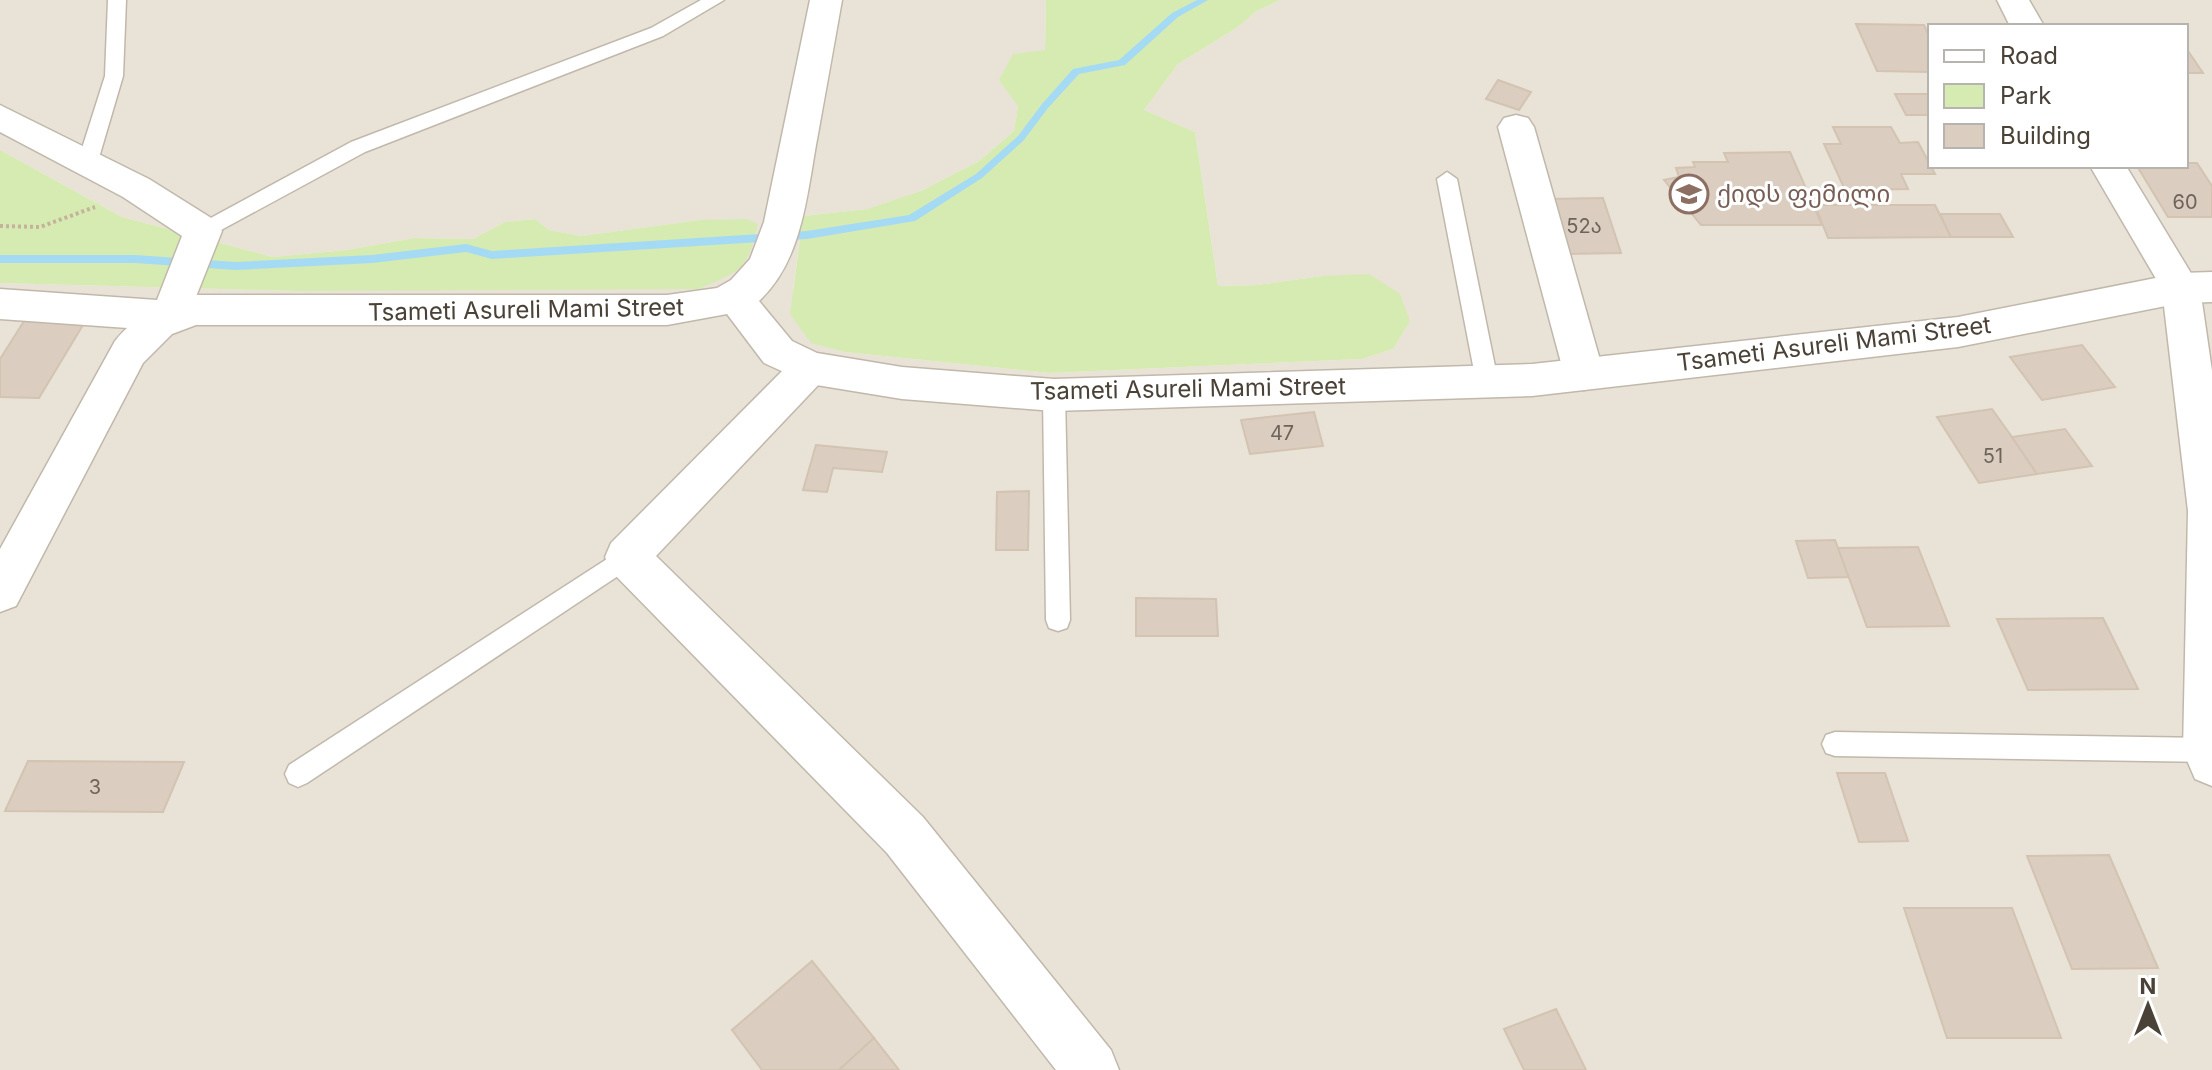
<svg xmlns="http://www.w3.org/2000/svg" width="2212" height="1070" viewBox="0 0 2212 1070" font-family="Inter,'Noto Sans Georgian',sans-serif">
<style>
.residential{fill:#e9e2d7;fill-rule:evenodd}
.green{fill:#d6ebb1}
.lines{fill:none;stroke-linecap:round;stroke-linejoin:round}
.stream{fill:#a4daf4;fill-rule:evenodd}
.building{fill:#dbcec1;stroke:#d3c3b1;stroke-width:2}
.service-casing{stroke:#c1b8ab;stroke-width:3}
.minor-casing{stroke:#c1b8ab;stroke-width:3}
.tertiary-casing{stroke:#c1b8ab;stroke-width:3}
.path{stroke:#c4b29c;stroke-width:4;stroke-dasharray:3 3;stroke-linecap:butt}
.service{fill:#fff;fill-rule:evenodd}
.minor{fill:#fff;fill-rule:evenodd}
.tertiary{fill:#fff;fill-rule:evenodd}
.labels{text-anchor:middle;stroke-width:6;stroke-linejoin:round;paint-order:stroke}
.number-label{font-size:20px;fill:#6e645a}
.education-label{font-size:24px;fill:#785e54;stroke:#fff;text-anchor:start}
.street-label{font-size:24px;fill:#4a4137;stroke:#fff}
</style>
<rect width="100%" height="100%" fill="#f5f1ea"/>
<!-- residential -->
<path class="residential" d="M0,0h1046l-1,50 -27,56 -4,25 -35,30 -56,29 -56,19 -64,7 -10,73 18,53 34,10 204,21 313,-14 31,-10 17,-29 -88,-44 -65,9 -39,1 -23,-154 -51,-22 34,-46 60,-37 17,-15 25,-12h932v1070h-2212v-787l296,8 404,-71 -119,16 -32,-6 -14,-11 -30,3 -32,17 -58,-1 -69,12 -73,7 -151,-40 -122,-67zM1930,26h256v140h-256z"/>
<!-- green -->
<g class="green">
<polygon points="1046,0 1280,0 1255,12 1238,27 1178,64 1144,110 1195,132 1218,286 1257,285 1322,276 1369,274 1400,294 1410,321 1393,349 1362,359 1049,373 845,352 811,343 790,314 803,216 867,209 923,190 979,161 1014,131 1018,106 999,80 1013,54 1045,50"/>
<path d="M0,150l122,67 151,40 73,-7 69,-12 58,1 32,-17 30,-3 14,11 32,6 119,-16 47,-1 11,5c-11,47 -17,47 -60,65l-402,2 -296,-8z"/>
</g>
<g class="lines">
<!-- stream -->
<polygon class="stream" points="1197,0 1208,0 1178,17 1125,65 1079,74 1048,108 1024,140 982,178 915,221 807,239 492,259 466,252 372,263 236,270 135,263 0,263 0,255 135,255 236,262 372,255 466,244 492,251 807,231 909,215 976,174 1018,136 1042,104 1073,69 1119,60 1172,13"/>
</g>
<!-- building -->
<g class="building">
<polygon points="1856,24 1924,25 1930,38 1930,72 1877,71"/>
<polygon points="2186,48 2203,73 2186,73"/>
<polygon points="1498,80 1531,92 1519,110 1486,99"/>
<polygon points="1895,94 1930,94 1930,115 1906,115"/>
<polygon points="1833,127 1891,127 1900,143 1918,142 1935,174 1901,174 1908,189 1845,190 1824,144 1841,144"/>
<polygon points="1790,152 1822,225 1701,225 1664,180 1679,177 1676,168 1695,167 1693,162 1728,162 1724,153"/>
<polygon points="2186,163 2197,163 2212,186 2212,217 2168,217 2137,166 2186,166"/>
<polygon points="1603,198 1621,253 1565,254 1548,199"/>
<polygon points="1815,205 1935,205 1951,237 1828,238"/>
<polygon points="1940,214 2000,214 2013,237 1951,237"/>
<polygon points="26,318 86,320 39,398 0,397 0,359"/>
<polygon points="2082,345 2115,387 2042,400 2010,357"/>
<polygon points="1992,409 2012,437 2037,474 1979,483 1937,417"/>
<polygon points="1314,412 1323,446 1250,454 1241,420"/>
<polygon points="2065,429 2092,466 2037,474 2012,437"/>
<polygon points="816,445 887,452 882,472 833,468 827,492 803,490"/>
<polygon points="1029,491 1028,550 996,550 997,492"/>
<polygon points="1835,540 1849,577 1808,578 1796,541"/>
<polygon points="1918,547 1949,626 1867,627 1838,548"/>
<polygon points="1136,598 1216,599 1218,636 1136,636"/>
<polygon points="2103,618 2138,689 2028,690 1997,619"/>
<polygon points="28,761 184,762 163,812 5,811"/>
<polygon points="1837,773 1885,773 1908,841 1859,842"/>
<polygon points="2109,855 2158,968 2072,969 2027,856"/>
<polygon points="1904,908 2012,908 2061,1038 1947,1038"/>
<polygon points="812,961 874,1038 839,1070 762,1070 732,1030"/>
<polygon points="1556,1009 1586,1070 1524,1070 1504,1029"/>
<polygon points="874,1038 899,1070 839,1070"/>
</g>
<g class="lines">
<!-- service casing -->
<g class="service-casing">
<g id="service">
<polygon points="108,0 126,0 123,76 98,161 88,168 78,161 105,76"/>
<polygon points="701,0 724,0 663,36 365,152 210,236 196,236 193,231 196,226 351,142 651,28"/>
<polygon points="1447,172 1457,179 1498,381 1495,387 1487,390 1479,387 1476,381 1437,179"/>
<polygon points="1054,386 1062,389 1065,395 1070,620 1067,628 1058,631 1049,628 1046,620 1043,395 1046,389"/>
<polygon points="627,546 636,550 639,557 636,564 307,783 298,787 289,783 285,774 289,765"/>
<polygon points="1835,732 2207,738 2212,740 2212,762 1835,756 1826,753 1822,744 1826,735"/>
</g>
</g>
<!-- minor casing -->
<g class="minor-casing">
<g id="minor">
<polygon points="1997,0 2029,0 2044,26 2010,26"/>
<polygon points="0,105 149,179 216,221 222,231 184,327 170,331 0,319 0,289 157,300 182,236 123,197 0,132"/>
<polygon points="1516,115 1528,118 1534,127 1604,374 1598,385 1584,390 1570,385 1564,374 1498,127 1504,118"/>
<polygon points="2090,166 2126,166 2200,288 2212,371 2212,786 2195,779 2183,751 2188,511 2162,289"/>
<polygon points="810,352 824,357 830,368 824,379 656,556 923,817 1111,1050 1119,1070 1056,1070 887,853 611,571 605,557 611,543 796,357"/>
</g>
</g>
<!-- tertiary casing -->
<g class="tertiary-casing">
<path id="tertiary" d="M810,0h32c-8,45 -16,90 -24,134 -11,57 -14,125 -59,167l33,40 25,12 85,14 152,12 478,-15 426,-47 223,-44 31,-1v30l-31,1 -223,44 -426,49 -478,15 -152,-12 -92,-15 -46,-21 -37,-49 -60,11h-471l-24,9 -29,29 -127,243 -16,6v-63l115,-208c22,-27 47,-38 81,-46h471l50,-7 14,-8 19,-21 14,-37z"/>
</g>
<!-- path -->
<polyline class="path" points="0,226 40,227 95,207"/>
<!-- service -->
<use href="#service" class="service"/>
<!-- minor -->
<use href="#minor" class="minor"/>
<!-- tertiary -->
<use href="#tertiary" class="tertiary"/>
</g>
<!-- icons -->
<defs>
<g id="school-ring" transform="scale(2)"><circle r="9.5" fill="#fff" stroke="#8d6e63" stroke-width="1.5"/><path d="M0-5L7-2L0 1L-7-2ZM-4 1L0 2.5L4 1V4Q0 6-4 4Z" fill="#8d6e63"/></g>
</defs>
<g fill-rule="evenodd">
<use href="#school-ring" x="1689" y="194"/>
</g>
<g class="labels">
<!-- number labels -->
<g class="number-label">
<text x="2185" y="209">60</text>
<text x="1584" y="233">52ა</text>
<text x="1282" y="440">47</text>
<text x="1993" y="463">51</text>
<text x="95" y="794">3</text>
</g>
<!-- education labels -->
<g class="education-label">
<text x="1717" y="202">ქიდს ფემილი</text>
</g>
<!-- street labels -->
<g class="street-label">
<text transform="translate(526 310) rotate(-1)" y="8">Tsameti Asureli Mami Street</text>
<text transform="translate(1834 344) rotate(-7)" y="8">Tsameti Asureli Mami Street</text>
<text transform="translate(1188 389) rotate(-1)" y="8">Tsameti Asureli Mami Street</text>
</g>
</g>
<!-- legend -->
<rect x="1928" y="24" width="260" height="144" fill="#ffffff" stroke="#b7b3af" stroke-width="2"/>
<rect x="1944" y="50" width="40" height="12" fill="#ffffff" stroke="#b7b3af" stroke-width="2"/>
<text x="2000" y="64" font-size="24" fill="#4a4137">Road</text>
<rect x="1944" y="84" width="40" height="24" fill="#d6ebb1" stroke="#b7b3af" stroke-width="2"/>
<text x="2000" y="104" font-size="24" fill="#4a4137">Park</text>
<rect x="1944" y="124" width="40" height="24" fill="#dbcec1" stroke="#b7b3af" stroke-width="2"/>
<text x="2000" y="144" font-size="24" fill="#4a4137">Building</text>
<!-- north arrow -->
<g transform="translate(2148 1006)" stroke="#ffffff" stroke-width="6" paint-order="stroke">
<path d="M0-6L14 30L0 20L-14 30Z" fill="#4a4137"/>
<text y="-12" font-size="22" font-weight="bold" text-anchor="middle" fill="#4a4137">N</text>
</g>
</svg>
